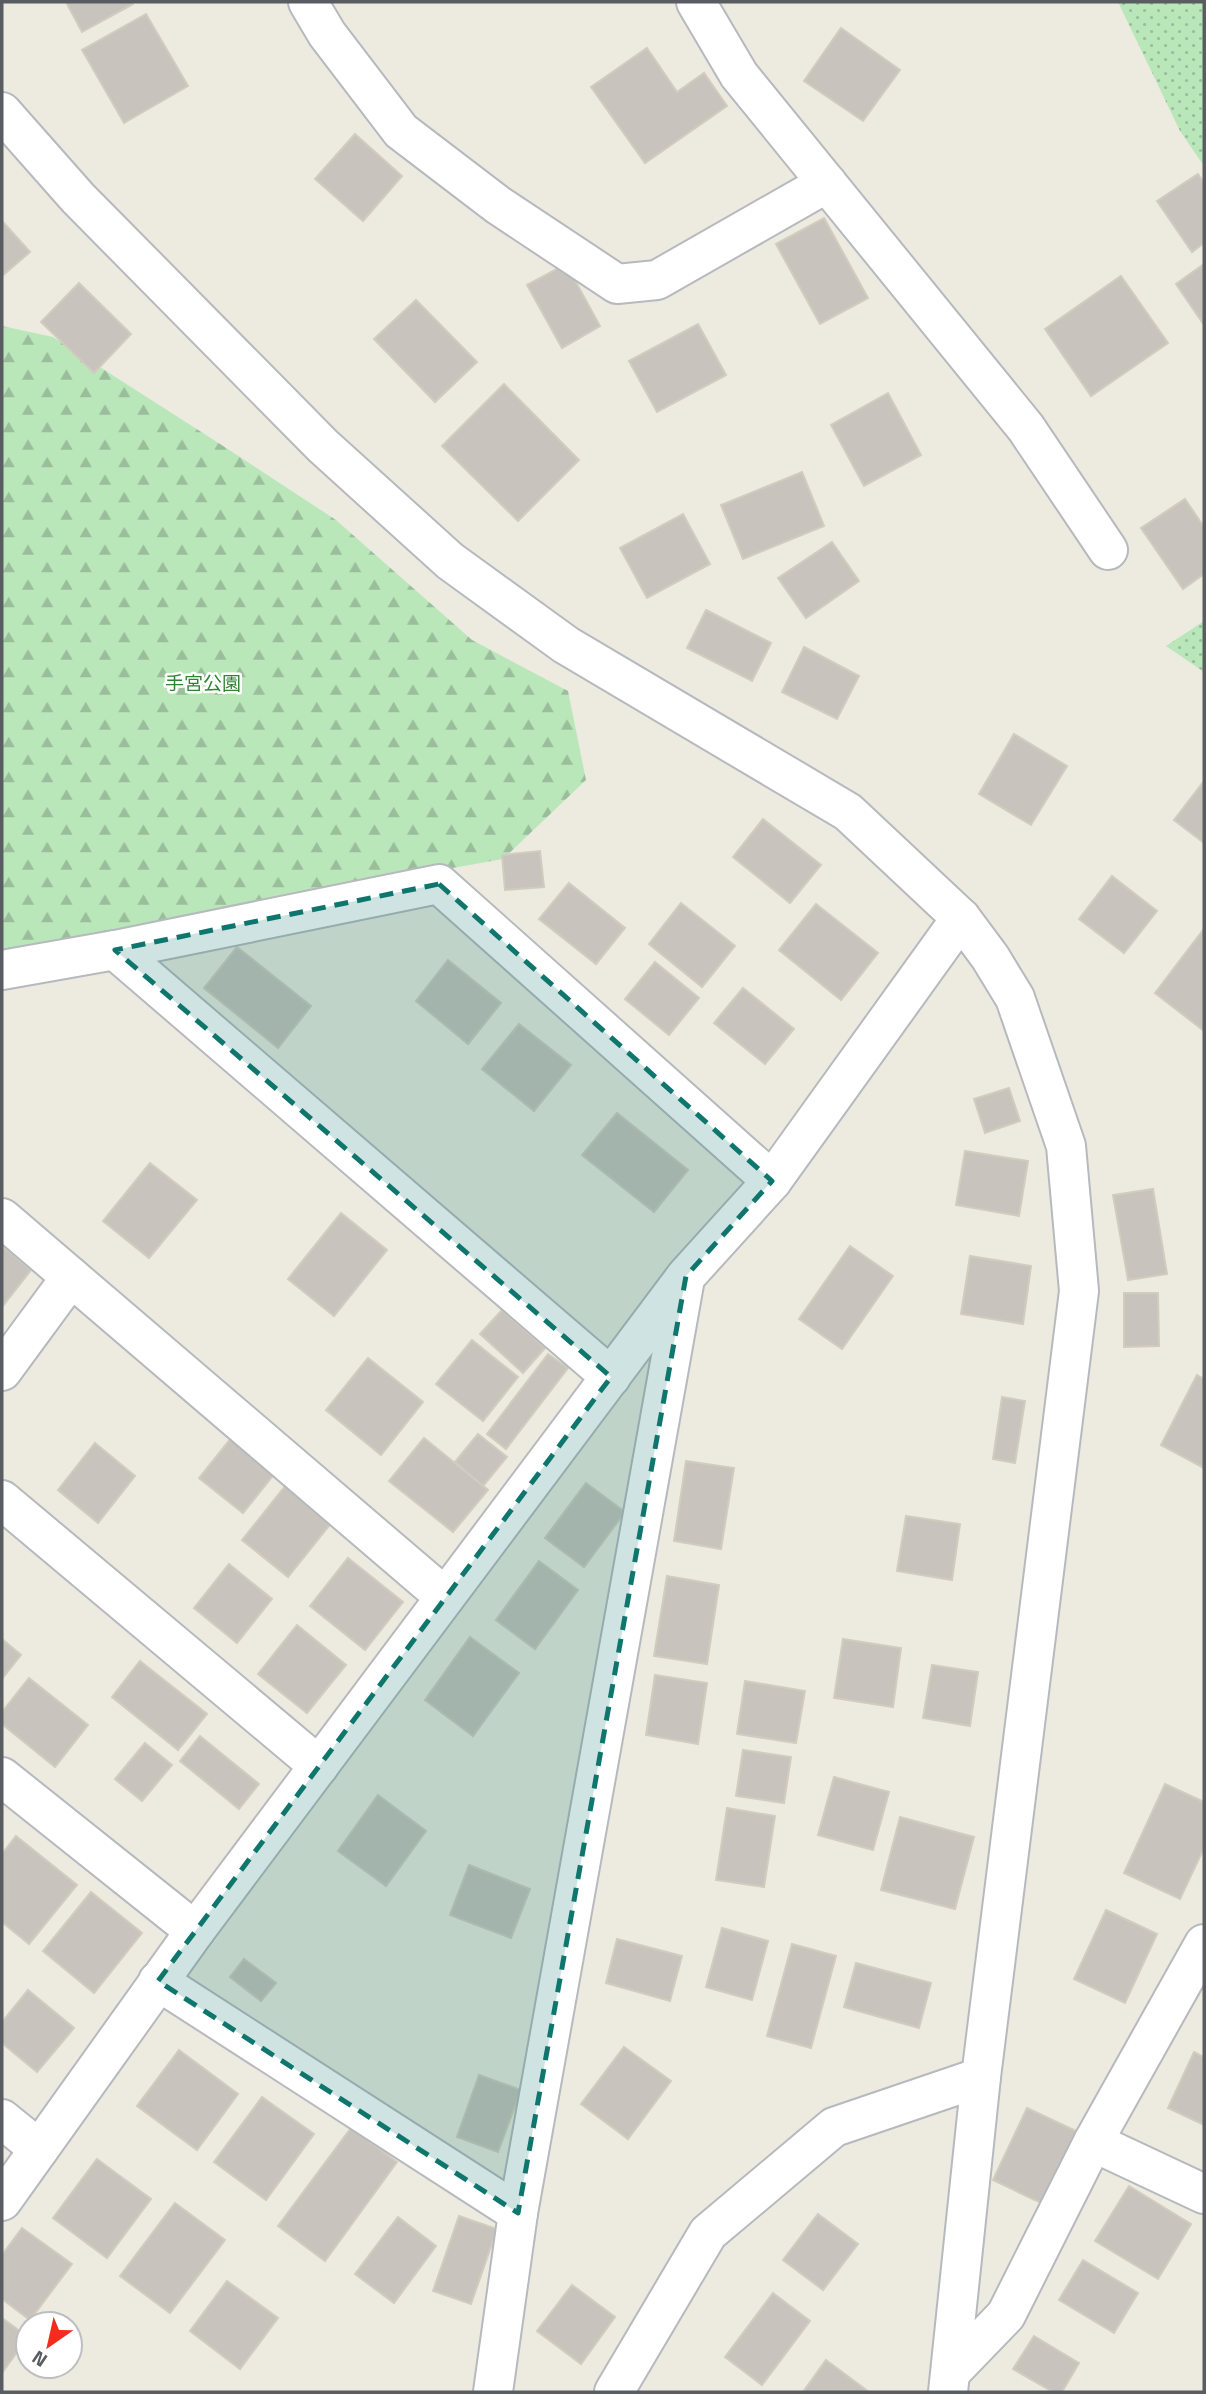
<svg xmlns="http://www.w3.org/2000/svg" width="1206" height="2394" viewBox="0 0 1206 2394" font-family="'Titillium Web','Noto Sans JP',sans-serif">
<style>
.green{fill:url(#green-dots)}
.forest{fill:url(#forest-firs)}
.building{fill:#c8c4bd;stroke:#d2ccbe;stroke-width:2}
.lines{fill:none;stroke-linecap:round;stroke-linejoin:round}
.minor-casing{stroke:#b6b9be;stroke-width:42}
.minor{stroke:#fff;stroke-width:38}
.marked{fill:#0f766e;fill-opacity:0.2;stroke:#0f766e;stroke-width:5;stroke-dasharray:14 9;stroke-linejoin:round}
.labels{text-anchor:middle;stroke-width:5;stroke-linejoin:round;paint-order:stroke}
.park-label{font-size:19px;fill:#2e8531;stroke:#fff}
</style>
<defs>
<pattern id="green-dots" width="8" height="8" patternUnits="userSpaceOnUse" patternTransform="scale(1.75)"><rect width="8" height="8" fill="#bae7ba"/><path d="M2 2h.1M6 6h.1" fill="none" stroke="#9abe9b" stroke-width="1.8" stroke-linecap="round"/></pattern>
<pattern id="forest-firs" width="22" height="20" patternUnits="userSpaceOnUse" patternTransform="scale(1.75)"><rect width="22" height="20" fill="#bae7ba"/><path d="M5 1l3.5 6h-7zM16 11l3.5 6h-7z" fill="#9abe9b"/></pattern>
</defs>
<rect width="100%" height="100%" fill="#edeae0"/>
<!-- green -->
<g class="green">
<polygon points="1118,2 1204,2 1204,166 1180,131"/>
<polygon points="1204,621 1204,672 1166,646"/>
</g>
<!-- forest -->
<polygon class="forest" points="2,326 53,337 220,444 336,520 472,640 568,691 586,780 503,859 189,915 2,954"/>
<!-- building -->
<g class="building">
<polygon points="66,2 132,2 133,4 82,32"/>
<polygon points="146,14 188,86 124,123 82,50"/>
<polygon points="841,28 900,70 863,121 804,81"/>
<polygon points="647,48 677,92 704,73 727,106 645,163 591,87"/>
<polygon points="355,134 402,176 363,221 315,179"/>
<polygon points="1198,174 1204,183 1204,243 1192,252 1157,201"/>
<polygon points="824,218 868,298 820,324 776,244"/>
<polygon points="2,221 30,252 2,276"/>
<polygon points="566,264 600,326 562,348 527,285"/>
<polygon points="1204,264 1204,325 1176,284"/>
<polygon points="1121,276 1168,343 1091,396 1045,329"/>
<polygon points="79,283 131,334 94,373 41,322"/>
<polygon points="416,300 477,362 435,402 374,339"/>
<polygon points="698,324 726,375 657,412 629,361"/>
<polygon points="504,384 579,460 518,521 442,446"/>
<polygon points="888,393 921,455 864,486 831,425"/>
<polygon points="802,472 824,526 743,559 721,505"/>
<polygon points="1185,499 1204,527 1204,574 1183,589 1141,528"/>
<polygon points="683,514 710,564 647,598 620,548"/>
<polygon points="832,542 859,581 806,618 778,578"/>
<polygon points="706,610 771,643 752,681 687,648"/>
<polygon points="804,647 859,676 837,719 782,692"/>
<polygon points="1014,734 1067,766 1031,825 979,794"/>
<polygon points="1204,781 1204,843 1174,820"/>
<polygon points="763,819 821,865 790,903 733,857"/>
<polygon points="540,851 544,887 505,890 502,855"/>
<polygon points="1112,876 1157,911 1124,953 1079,919"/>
<polygon points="569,883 625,928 596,964 539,919"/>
<polygon points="681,903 735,946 702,987 649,944"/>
<polygon points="816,904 878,953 841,1000 779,950"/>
<polygon points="1203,930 1204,931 1204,1031 1155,993"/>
<polygon points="237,947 311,1006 278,1048 204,988"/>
<polygon points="448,960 501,1003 468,1044 416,1001"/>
<polygon points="655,962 699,998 669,1035 625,999"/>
<polygon points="743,988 794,1029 765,1064 714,1023"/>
<polygon points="519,1024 571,1065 534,1111 482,1069"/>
<polygon points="1009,1088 1020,1121 985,1133 974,1099"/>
<polygon points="617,1113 688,1170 654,1212 582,1155"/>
<polygon points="965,1151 1028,1161 1019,1216 956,1205"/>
<polygon points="150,1163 197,1200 149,1258 103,1221"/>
<polygon points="1153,1189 1167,1274 1128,1280 1113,1195"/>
<polygon points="341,1213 387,1250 334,1316 288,1279"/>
<polygon points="2,1246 31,1270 2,1307"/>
<polygon points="850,1246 893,1276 842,1349 799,1319"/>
<polygon points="970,1256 1031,1266 1023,1324 961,1314"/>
<polygon points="1124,1293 1158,1293 1159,1346 1124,1347"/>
<polygon points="502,1310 545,1348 523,1373 480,1334"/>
<polygon points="472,1340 518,1377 483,1421 436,1384"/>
<polygon points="548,1354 568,1368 506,1449 487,1434"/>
<polygon points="368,1358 423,1402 381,1455 326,1410"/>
<polygon points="1197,1375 1204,1379 1204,1468 1161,1445"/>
<polygon points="1002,1397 1025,1401 1015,1463 993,1459"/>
<polygon points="236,1432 280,1467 243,1513 199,1478"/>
<polygon points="478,1434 507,1457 483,1486 455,1462"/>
<polygon points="424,1438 488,1490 453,1532 389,1481"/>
<polygon points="95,1443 135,1476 98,1523 58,1490"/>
<polygon points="686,1461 734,1468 721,1549 674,1541"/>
<polygon points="586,1483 625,1512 584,1567 545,1538"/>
<polygon points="286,1485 332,1522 288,1577 242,1540"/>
<polygon points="906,1516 960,1524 952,1580 897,1571"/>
<polygon points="348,1558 403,1602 365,1650 310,1606"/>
<polygon points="539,1561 578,1590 535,1649 496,1620"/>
<polygon points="229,1564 272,1599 237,1643 194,1608"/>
<polygon points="667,1576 719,1585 707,1664 654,1656"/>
<polygon points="297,1625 346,1665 307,1713 258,1674"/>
<polygon points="470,1637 519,1673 473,1736 425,1700"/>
<polygon points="2,1639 21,1655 2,1679"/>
<polygon points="843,1639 901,1648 893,1707 834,1698"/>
<polygon points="140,1661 207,1714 178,1750 112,1697"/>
<polygon points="932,1665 978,1672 970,1726 923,1718"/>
<polygon points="655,1675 707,1683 698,1744 646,1735"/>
<polygon points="29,1678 88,1725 55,1767 2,1724 2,1712"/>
<polygon points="745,1681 805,1691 796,1743 737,1734"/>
<polygon points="200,1736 259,1784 239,1809 180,1761"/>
<polygon points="145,1743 172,1765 142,1801 115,1779"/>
<polygon points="743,1750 791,1757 784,1803 736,1796"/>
<polygon points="834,1777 889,1792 873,1850 818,1835"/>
<polygon points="1165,1784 1204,1802 1204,1848 1180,1899 1124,1873"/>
<polygon points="378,1795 426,1831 386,1886 338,1851"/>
<polygon points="727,1808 775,1816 764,1887 716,1880"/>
<polygon points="900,1817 974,1837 955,1909 881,1890"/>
<polygon points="16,1836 77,1885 29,1944 2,1922 2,1854"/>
<polygon points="469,1865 530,1889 511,1938 450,1915"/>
<polygon points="91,1892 142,1933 94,1993 43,1951"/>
<polygon points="1106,1910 1157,1934 1125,2003 1074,1979"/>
<polygon points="722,1928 768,1941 752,2000 706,1987"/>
<polygon points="617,1939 682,1956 670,2001 606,1983"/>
<polygon points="792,1944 836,1956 811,2048 767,2036"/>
<polygon points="244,1959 276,1983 261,2001 230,1977"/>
<polygon points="856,1963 931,1983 919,2028 844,2007"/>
<polygon points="28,1990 74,2028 37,2072 2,2043 2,2022"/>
<polygon points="624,2047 671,2081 628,2139 581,2104"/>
<polygon points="179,2050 238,2094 197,2150 137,2106"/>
<polygon points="1194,2052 1204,2057 1204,2125 1168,2108"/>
<polygon points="479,2075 521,2090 498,2152 457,2137"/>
<polygon points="262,2097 314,2134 266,2200 214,2162"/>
<polygon points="1027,2108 1076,2131 1041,2203 993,2180"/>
<polygon points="351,2128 397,2162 325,2261 278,2226"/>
<polygon points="97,2159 151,2199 107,2258 53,2218"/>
<polygon points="1129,2186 1191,2224 1158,2279 1095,2241"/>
<polygon points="175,2203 225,2240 170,2313 120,2276"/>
<polygon points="818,2214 858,2244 823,2290 783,2260"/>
<polygon points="459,2216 497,2229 471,2304 433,2291"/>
<polygon points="398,2217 436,2246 394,2303 355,2274"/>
<polygon points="22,2228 72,2264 30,2320 2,2299 2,2255"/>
<polygon points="1083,2260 1138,2293 1114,2333 1059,2300"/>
<polygon points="227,2281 278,2318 240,2369 190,2331"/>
<polygon points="572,2285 615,2317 581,2364 537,2331"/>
<polygon points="773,2293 810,2321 762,2385 725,2357"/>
<polygon points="2,2318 28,2337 2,2373"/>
<polygon points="1034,2336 1079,2363 1062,2392 1053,2392 1013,2369"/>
<polygon points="826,2360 869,2392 803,2392"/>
</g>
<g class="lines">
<!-- minor casing -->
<g class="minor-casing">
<g id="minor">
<polyline points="308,2 327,34 401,131 498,205 617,284 657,280 827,183"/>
<polyline points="696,2 739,75 1026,428 1108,550"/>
<polyline points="2,112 78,198 323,446 450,561 566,645 848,812 961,918 990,957 1015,998 1066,1146 1079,1291 981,2077 948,2392"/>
<polyline points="115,950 611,1377"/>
<polyline points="2,970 115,950 439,884 772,1181"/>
<polyline points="2,1218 445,1597"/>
<polyline points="2,1371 71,1277"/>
<polyline points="2,1500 319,1766"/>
<polyline points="2,1777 195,1931"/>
<polyline points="158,1981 518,2213"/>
<polyline points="2,2119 39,2149"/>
<polyline points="1093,2142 1204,2194"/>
<polyline points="2,2201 195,1931 686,1276 772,1181 961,918"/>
<polyline points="951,2372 1006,2315 1093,2142 1204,1944"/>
<polyline points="493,2392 518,2213 684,1284"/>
<polyline points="614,2392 708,2233 834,2127 981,2077"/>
</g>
</g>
<!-- minor -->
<use href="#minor" class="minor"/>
</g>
<!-- marked area -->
<path class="marked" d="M439,884l333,297 -86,95 -168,937 -360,-232 453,-604 -496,-427z"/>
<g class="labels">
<!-- park labels -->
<g class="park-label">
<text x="203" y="690">手宮公園</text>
</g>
</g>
<!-- border -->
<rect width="1206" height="2394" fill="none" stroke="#595d62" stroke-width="7"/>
<!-- north arrow -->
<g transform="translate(49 2345) rotate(214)"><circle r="33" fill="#ffffff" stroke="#bdbec0" stroke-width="2"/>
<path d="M0-5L12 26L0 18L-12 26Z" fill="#f52c1d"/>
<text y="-10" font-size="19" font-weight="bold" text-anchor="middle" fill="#595d62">N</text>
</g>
</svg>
